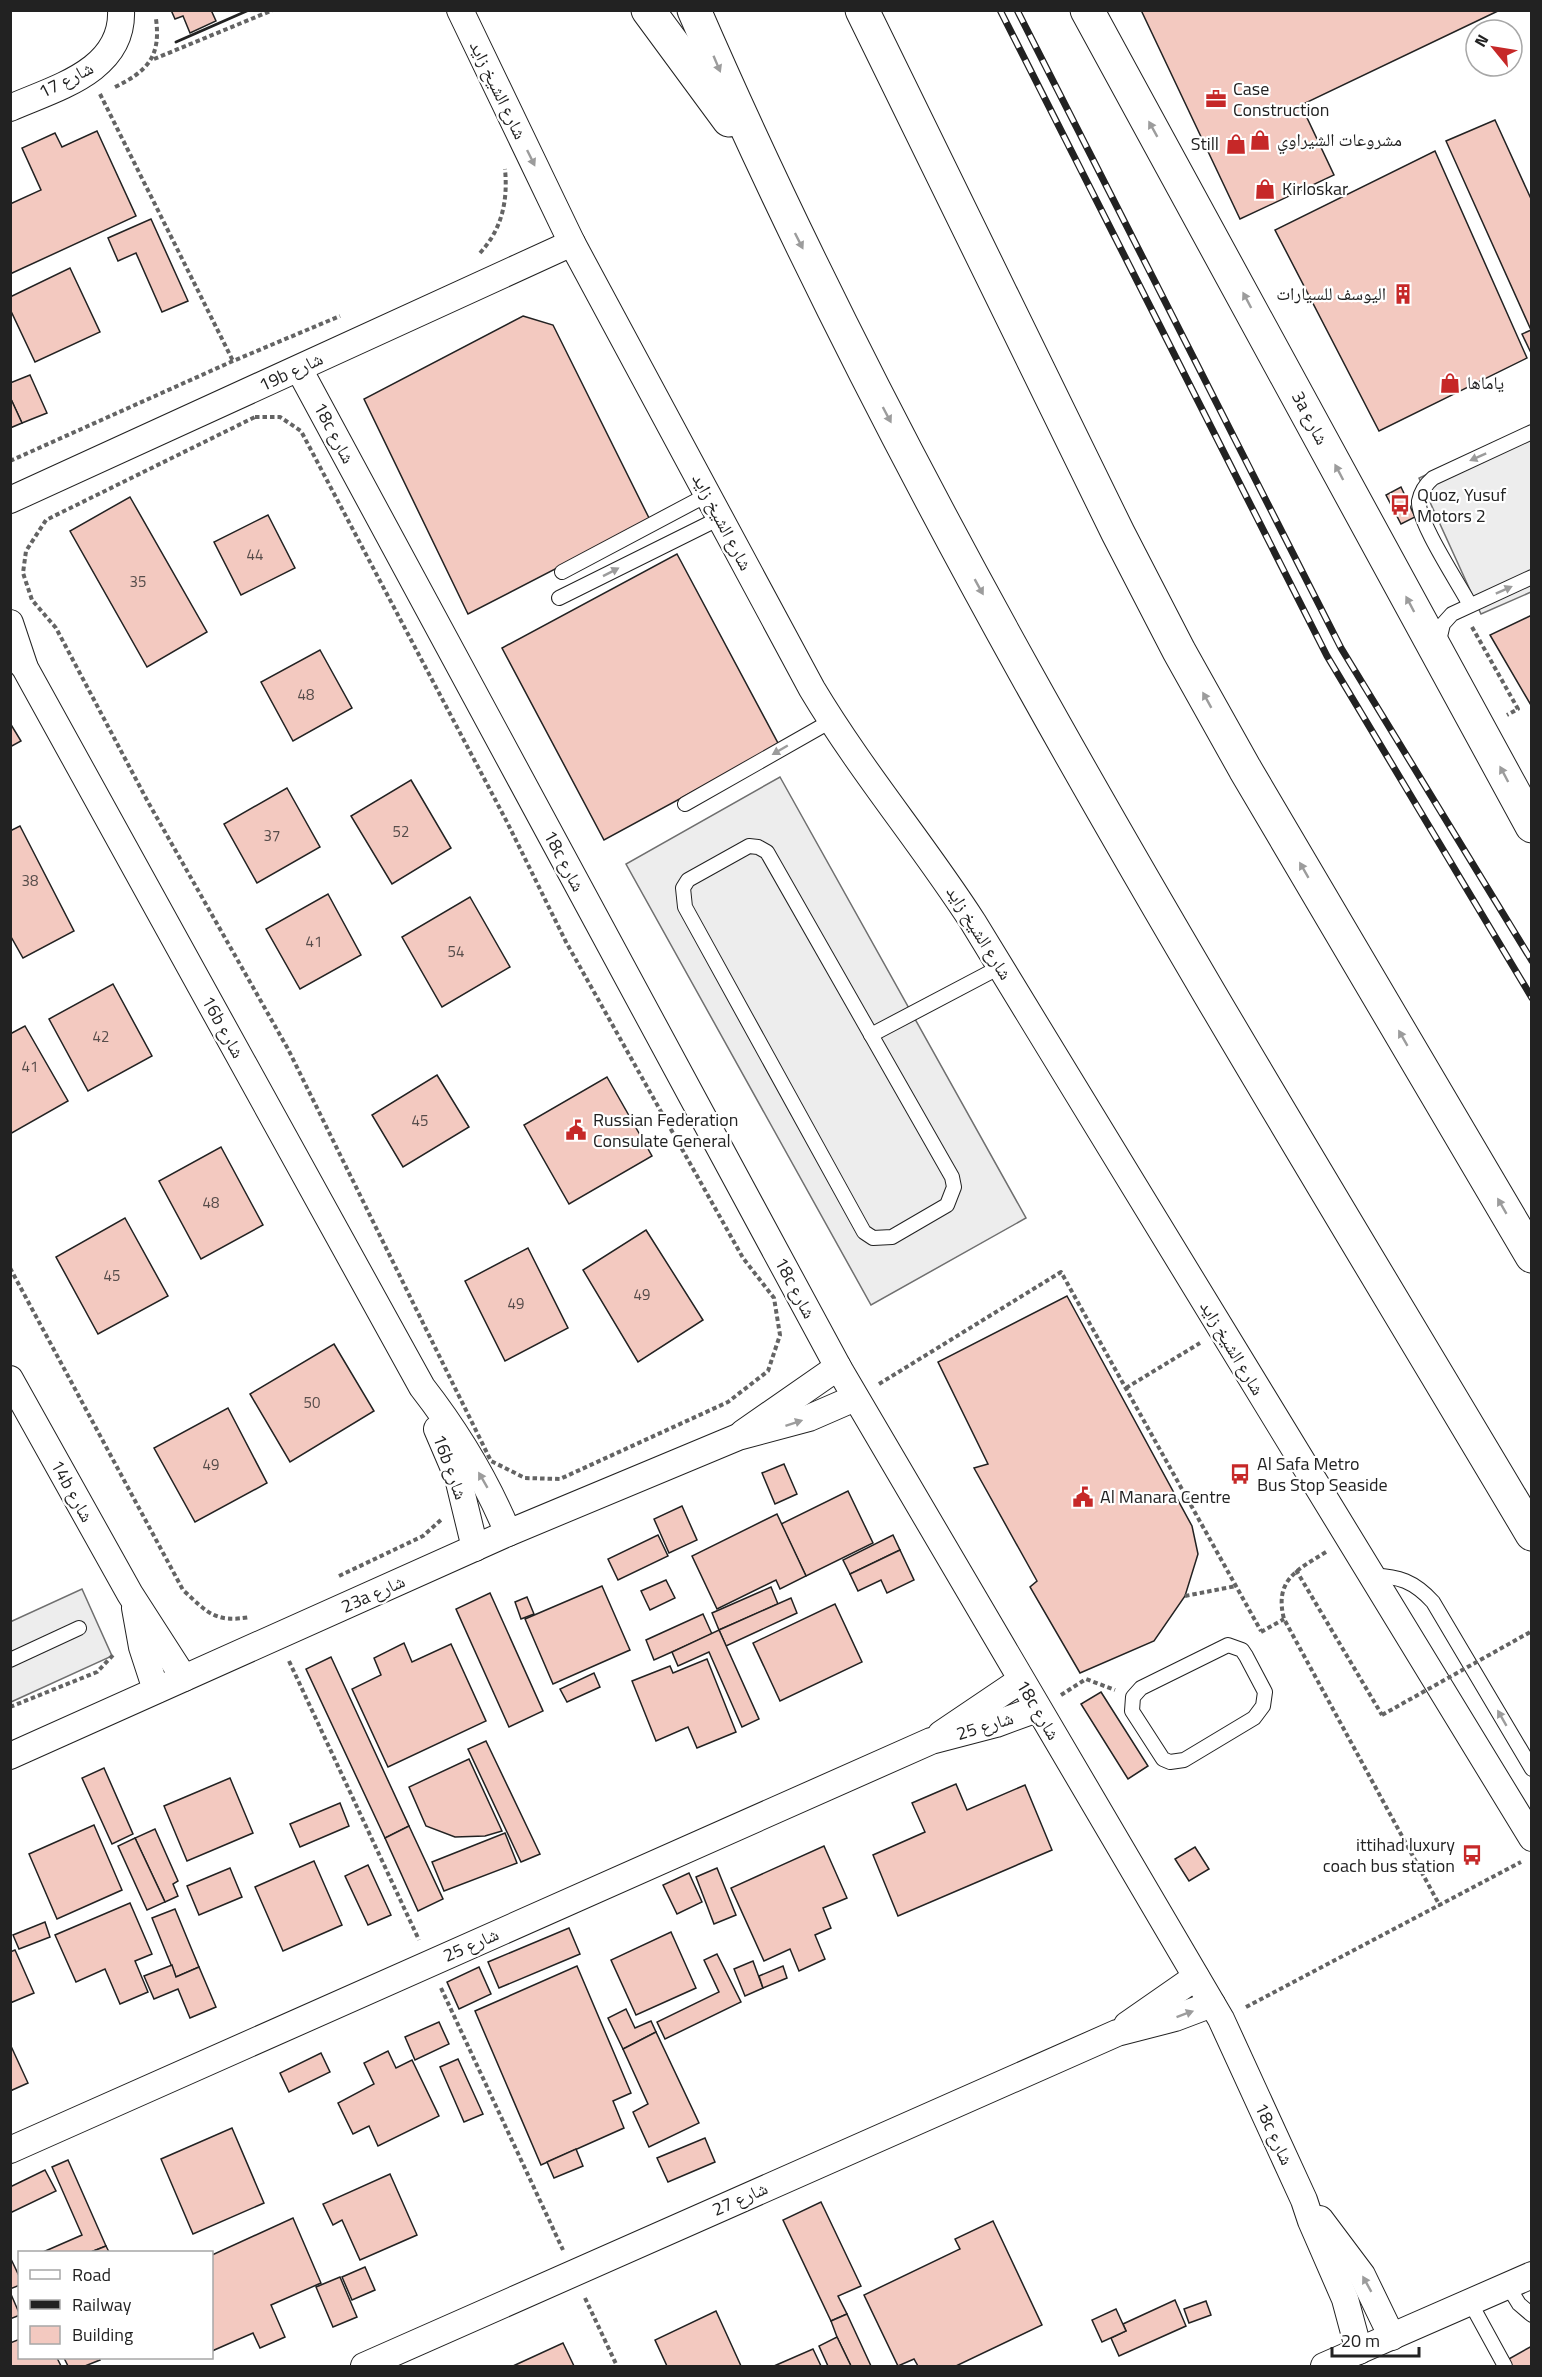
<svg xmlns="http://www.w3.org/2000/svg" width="1542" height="2377" viewBox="0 0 1542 2377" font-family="'Titillium Web','Noto Naskh Arabic',sans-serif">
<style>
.parking{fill:#ededed;stroke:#6f6f6f;stroke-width:1.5}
.building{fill:#f3c9c0;stroke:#222;stroke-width:1.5}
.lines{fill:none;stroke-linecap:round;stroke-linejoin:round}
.service-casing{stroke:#222;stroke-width:16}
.minor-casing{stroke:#222;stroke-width:28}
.tertiary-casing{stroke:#222;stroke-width:35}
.motorway-casing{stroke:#222;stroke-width:35}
.path{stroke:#646464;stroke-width:4;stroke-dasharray:4.5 3;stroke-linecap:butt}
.service{stroke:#fff;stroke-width:14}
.minor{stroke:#fff;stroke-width:26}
.tertiary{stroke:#fff;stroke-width:33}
.motorway{stroke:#fff;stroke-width:33}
.rail-casing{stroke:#222;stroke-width:7}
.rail{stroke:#fff;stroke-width:4.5;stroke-dasharray:14;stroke-linecap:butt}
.path-bridge{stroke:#646464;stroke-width:4;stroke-dasharray:4.5 3;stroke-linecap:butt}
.wall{stroke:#222;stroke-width:3}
.oneway{fill:#9c9c9c}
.labels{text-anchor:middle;stroke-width:4.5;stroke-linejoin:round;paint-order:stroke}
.number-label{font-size:15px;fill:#564c4a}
.street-label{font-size:18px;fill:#222;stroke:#fff}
.poi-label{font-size:18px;fill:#222;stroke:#fff;text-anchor:start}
</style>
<rect width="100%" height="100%" fill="#fff"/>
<!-- parking -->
<g class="parking">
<polygon points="1531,426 1531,592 1481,614 1419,478"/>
<polygon points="780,777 1026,1218 871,1305 626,864"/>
<polygon points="82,1589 112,1656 11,1702 10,1622"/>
</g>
<!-- building -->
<g class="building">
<polygon points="171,10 211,10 216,21 190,33 183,16 175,19"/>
<polygon points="1141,10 1500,10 1301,105 1334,175 1240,219"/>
<polygon points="1495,120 1532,201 1531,330 1446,141"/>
<polygon points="97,131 136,216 10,274 10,204 41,190 22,148 55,133 62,147"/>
<polygon points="1435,151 1527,358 1379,431 1275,230"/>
<polygon points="151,219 188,301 162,312 136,253 118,261 108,238"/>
<polygon points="70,268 100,332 35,362 10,309 10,297"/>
<polygon points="523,316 553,325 650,520 468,614 364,399"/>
<polygon points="1531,330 1532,330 1532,355 1522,334"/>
<polygon points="30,375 47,413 22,423 10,397 10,383"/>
<polygon points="10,397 22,423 10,428"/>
<polygon points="1401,487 1415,517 1401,524 1386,495"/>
<polygon points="130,497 207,632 147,667 70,531"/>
<polygon points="268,515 295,568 241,595 214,542"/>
<polygon points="677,554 779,745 604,840 502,648"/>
<polygon points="1532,615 1532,707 1490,635"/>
<polygon points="320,650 352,708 293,741 261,682"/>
<polygon points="10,723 21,741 10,747"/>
<polygon points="411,780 451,848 392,884 351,816"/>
<polygon points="287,788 320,847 257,883 224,824"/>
<polygon points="20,826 74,931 23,958 10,935 10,831"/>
<polygon points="328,894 361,955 300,989 266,929"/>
<polygon points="470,897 510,967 442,1007 402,937"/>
<polygon points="113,984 152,1056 88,1091 49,1019"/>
<polygon points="25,1026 68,1101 10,1134 10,1034"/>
<polygon points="437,1075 469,1127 403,1167 372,1115"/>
<polygon points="607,1077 652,1156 569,1204 524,1125"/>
<polygon points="221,1147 263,1225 201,1259 159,1181"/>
<polygon points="125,1218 168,1296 98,1334 56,1257"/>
<polygon points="646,1230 703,1320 638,1362 583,1270"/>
<polygon points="528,1248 568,1328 505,1361 465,1281"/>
<polygon points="1067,1296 1192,1526 1198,1554 1185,1596 1154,1641 1080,1673 1030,1587 1037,1581 974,1468 988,1464 938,1362"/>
<polygon points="334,1344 374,1411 290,1462 250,1394"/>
<polygon points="228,1408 267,1483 195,1522 154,1448"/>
<polygon points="784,1464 797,1494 775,1504 762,1473"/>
<polygon points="848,1491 873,1543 806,1576 781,1524"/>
<polygon points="682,1506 697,1540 669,1553 654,1519"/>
<polygon points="777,1514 806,1576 780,1589 776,1580 717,1609 692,1556"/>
<polygon points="658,1535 668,1556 618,1580 608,1559"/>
<polygon points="893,1535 900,1550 850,1574 843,1560"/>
<polygon points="900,1550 914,1580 887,1593 881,1580 858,1591 850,1574"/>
<polygon points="666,1580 675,1598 650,1610 641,1591"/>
<polygon points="602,1586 630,1650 553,1684 525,1619"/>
<polygon points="771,1587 778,1604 719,1630 712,1613"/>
<polygon points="490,1593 543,1711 509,1727 456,1609"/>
<polygon points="527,1597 534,1614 521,1619 515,1602"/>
<polygon points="791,1598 797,1613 726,1646 719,1630"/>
<polygon points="835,1604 862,1662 780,1701 753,1643"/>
<polygon points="703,1614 712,1634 654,1660 646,1640"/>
<polygon points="719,1630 759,1719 742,1727 709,1652 678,1666 672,1652"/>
<polygon points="404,1643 412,1662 451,1644 486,1721 388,1767 352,1689 381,1675 374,1658"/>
<polygon points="331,1657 409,1826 385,1838 306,1669"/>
<polygon points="707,1659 736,1732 697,1748 688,1727 656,1741 632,1681 670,1666 673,1673"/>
<polygon points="594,1673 600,1687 567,1702 560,1689"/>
<polygon points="1101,1692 1148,1766 1128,1779 1081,1704"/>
<polygon points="486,1741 540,1854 521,1862 468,1749"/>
<polygon points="469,1759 502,1831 485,1836 455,1837 426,1826 409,1787"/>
<polygon points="104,1768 133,1834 112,1844 82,1778"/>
<polygon points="230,1778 253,1833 187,1861 164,1806"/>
<polygon points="956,1784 967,1810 1025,1785 1052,1850 898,1916 873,1855 925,1832 912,1803"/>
<polygon points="340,1803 349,1826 300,1847 290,1824"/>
<polygon points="94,1825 122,1890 57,1919 29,1854"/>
<polygon points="409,1826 443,1899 418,1911 385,1838"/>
<polygon points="155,1829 178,1881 173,1884 178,1896 165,1902 135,1838"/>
<polygon points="505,1833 517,1863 444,1891 432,1862"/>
<polygon points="135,1838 165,1902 147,1910 118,1846"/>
<polygon points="824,1846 847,1898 823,1908 831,1928 815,1935 825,1959 799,1971 790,1949 764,1961 731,1888"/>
<polygon points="1195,1847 1209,1869 1189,1881 1175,1859"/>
<polygon points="314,1861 342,1925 283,1951 255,1887"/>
<polygon points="368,1865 391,1915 368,1925 345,1876"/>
<polygon points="230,1868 242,1897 199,1915 187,1886"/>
<polygon points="717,1868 736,1915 714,1924 696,1877"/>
<polygon points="689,1873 702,1902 677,1914 663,1885"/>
<polygon points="130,1903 152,1954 135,1961 148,1992 120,2004 105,1969 76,1982 55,1935"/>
<polygon points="175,1909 199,1967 176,1977 152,1918"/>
<polygon points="45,1922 50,1937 19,1949 13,1935"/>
<polygon points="569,1928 580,1954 499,1988 488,1962"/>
<polygon points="671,1932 696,1988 636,2015 611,1960"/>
<polygon points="15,1950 34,1993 10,2003 10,1952"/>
<polygon points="717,1954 741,2002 665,2039 657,2022 719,1992 704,1960"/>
<polygon points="753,1961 763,1988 745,1996 734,1969"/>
<polygon points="172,1965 176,1977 199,1967 216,2007 190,2018 178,1989 154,1999 144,1976"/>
<polygon points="577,1966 631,2093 613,2101 624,2128 541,2165 475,2011"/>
<polygon points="783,1966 787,1978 763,1988 759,1976"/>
<polygon points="479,1967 491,1994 459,2009 447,1982"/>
<polygon points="626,2009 635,2028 651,2021 656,2032 623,2049 608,2018"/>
<polygon points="439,2022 449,2044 415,2060 405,2037"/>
<polygon points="656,2032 699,2123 649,2147 633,2112 648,2104 623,2049"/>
<polygon points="10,2044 28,2083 10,2091"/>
<polygon points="388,2051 396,2068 412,2060 439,2116 378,2146 369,2126 353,2134 338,2103 374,2084 364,2063"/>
<polygon points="321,2053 330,2072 289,2092 280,2073"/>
<polygon points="458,2059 483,2114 464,2122 440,2067"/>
<polygon points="232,2128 264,2203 193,2234 161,2159"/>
<polygon points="705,2138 715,2162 668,2182 657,2158"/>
<polygon points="576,2149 583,2166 554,2178 547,2162"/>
<polygon points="68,2160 106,2246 91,2252 43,2252 82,2235 52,2167"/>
<polygon points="45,2170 56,2191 10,2213 10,2187"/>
<polygon points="390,2174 417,2235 360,2260 342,2220 333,2225 323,2204"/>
<polygon points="821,2202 861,2286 838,2296 847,2314 831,2321 783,2220"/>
<polygon points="293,2218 321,2283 271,2305 285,2337 260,2348 253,2333 212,2351 212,2255"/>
<polygon points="993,2221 1042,2325 956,2366 918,2366 914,2359 898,2366 864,2295 960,2249 955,2239"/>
<polygon points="106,2246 109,2252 91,2252"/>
<polygon points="10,2257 20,2278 20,2285 10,2289"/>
<polygon points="365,2267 375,2290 352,2300 342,2277"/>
<polygon points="340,2277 357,2317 333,2327 316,2287"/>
<polygon points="10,2292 20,2315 10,2319"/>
<polygon points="1175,2300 1186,2326 1119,2356 1111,2338 1126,2331 1123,2324"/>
<polygon points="1206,2301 1211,2315 1189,2323 1184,2309"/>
<polygon points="1116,2309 1126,2331 1102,2342 1092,2320"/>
<polygon points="716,2311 741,2366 667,2366 655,2340"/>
<polygon points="847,2314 871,2366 851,2366 837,2337 831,2321"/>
<polygon points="837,2337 851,2366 828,2366 819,2346"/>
<polygon points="20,2339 20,2358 57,2358 61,2366 10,2366 10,2343"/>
<polygon points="563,2343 574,2366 513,2366"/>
<polygon points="1532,2346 1532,2366 1511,2366 1507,2360"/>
<polygon points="813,2349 821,2366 774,2366"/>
<polygon points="64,2358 99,2358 100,2360 85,2366 68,2366"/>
</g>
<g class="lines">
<!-- service casing -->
<g class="service-casing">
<g id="service">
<polyline points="562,572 707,495"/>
<polyline points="559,598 720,518"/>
<path d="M1470,605c-11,-21 -53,-84 -51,-104 2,-10 7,-17 14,-23l99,-46"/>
<polyline points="1438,645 1443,624 1452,614 1532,577"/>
<polyline points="685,804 831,721"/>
<polygon points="749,846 758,847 767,852 952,1177 954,1187 947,1205 892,1237 873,1238 864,1232 685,907 683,888 688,880"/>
<polyline points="871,1035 1000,967"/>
<path d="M1371,1576c27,-1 44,6 62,26l99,167"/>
<polygon points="1228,1645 1242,1650 1246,1656 1265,1692 1263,1706 1254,1718 1184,1760 1170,1762 1163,1759 1132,1711 1133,1697 1141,1688"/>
<polyline points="10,1660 79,1628"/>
<polyline points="1508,2286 1519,2304 1532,2315"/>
<polyline points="1470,2302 1505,2366"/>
</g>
</g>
<!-- minor casing -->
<g class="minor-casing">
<g id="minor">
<path d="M460,10l112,233 240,446c49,82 110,154 161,233l559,916"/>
<path d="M10,108c45,-20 114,-37 111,-98"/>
<polyline points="299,369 838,1367 1221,2019 1304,2200 1311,2221 1345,2299 1359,2351"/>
<polyline points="10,500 572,243"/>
<polyline points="10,623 24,665"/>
<path d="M10,650l15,18 397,719c35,45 64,93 86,146"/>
<polyline points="10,1379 130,1594 184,1678"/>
<polyline points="437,1429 458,1478 475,1548"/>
<polyline points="743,1433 838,1367"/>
<polyline points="135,1608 142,1647 156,1690"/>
<polyline points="941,1734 1021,1680"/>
<polyline points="10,1756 508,1533 738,1437 809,1418 855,1398"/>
<polyline points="1127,2025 1196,1977"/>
<polyline points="10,2150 931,1741 996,1724 1037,1709"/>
<polyline points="1320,2219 1362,2275 1392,2337"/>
<polyline points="364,2366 1117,2033 1175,2018 1212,2004"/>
<polyline points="1324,2366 1532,2275"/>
</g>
</g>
<!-- tertiary casing -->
<g class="tertiary-casing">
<polyline id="tertiary" points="1087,10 1532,826"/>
</g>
<!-- motorway casing -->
<g class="motorway-casing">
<g id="motorway">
<polyline points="648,10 729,120"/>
<path d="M694,10c231,533 542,1026 838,1524"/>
<polyline points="862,10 1118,533 1179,651 1245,769 1532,1256"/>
</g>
</g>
<!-- path -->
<g class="path">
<polyline points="154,59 273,10"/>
<path d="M115,87c33,-16 46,-31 41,-68"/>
<polyline points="100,94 233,361"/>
<path d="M480,253c22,-24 28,-52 25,-84"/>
<polygon points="255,417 280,417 301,431 507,822 566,942 743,1258 774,1298 780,1335 768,1371 728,1402 560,1479 525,1478 491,1461 288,1049 148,802 56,628 32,600 23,573 26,551 46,520"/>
<polyline points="10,461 233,361 340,316"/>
<polyline points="1472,627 1518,709 1507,715"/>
<path d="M10,1268l173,322c25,23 32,33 67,27"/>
<polyline points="879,1384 1061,1272 1261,1631"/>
<polyline points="1126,1388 1200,1343"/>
<path d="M1326,1552c-29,18 -52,28 -42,67l156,287"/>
<polyline points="1296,1570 1382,1715"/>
<polyline points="339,1576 423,1536 442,1519"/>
<polyline points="1185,1596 1236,1586"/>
<polyline points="1261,1632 1284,1619"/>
<polyline points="289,1661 419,1940"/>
<polyline points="1061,1695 1086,1679 1115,1690"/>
<polyline points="10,1707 97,1672 115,1653"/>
<polyline points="441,1988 563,2250"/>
<polyline points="1246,2007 1521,1862"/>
<polyline points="585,2298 617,2366"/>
</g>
<!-- service -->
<use href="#service" class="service"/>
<!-- minor -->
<use href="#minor" class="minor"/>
<!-- tertiary -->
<use href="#tertiary" class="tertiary"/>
<!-- motorway -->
<use href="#motorway" class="motorway"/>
<!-- rail casing -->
<g class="rail-casing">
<g id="rail">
<polyline points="1000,10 1327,656 1532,998"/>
<polyline points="1017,10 1341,648 1532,961"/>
</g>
</g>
<!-- rail -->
<use href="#rail" class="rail"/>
<!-- path-bridge -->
<polyline class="path-bridge" points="1382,1715 1532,1631"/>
<!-- wall -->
<polyline class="wall" points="176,42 249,10"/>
</g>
<!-- one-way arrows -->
<defs><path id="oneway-solid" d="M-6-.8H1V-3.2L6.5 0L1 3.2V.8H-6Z" transform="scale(1.5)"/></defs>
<g class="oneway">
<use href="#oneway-solid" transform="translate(717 64) rotate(67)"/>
<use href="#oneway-solid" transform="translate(1153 129) rotate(-119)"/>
<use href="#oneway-solid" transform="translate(531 158) rotate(64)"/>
<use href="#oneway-solid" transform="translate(799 241) rotate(63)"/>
<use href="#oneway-solid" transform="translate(1247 300) rotate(-118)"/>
<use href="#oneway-solid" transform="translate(887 415) rotate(62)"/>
<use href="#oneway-solid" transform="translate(1478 457) rotate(156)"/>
<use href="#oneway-solid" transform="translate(1339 472) rotate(-118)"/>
<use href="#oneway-solid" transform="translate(611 572) rotate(-27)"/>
<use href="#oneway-solid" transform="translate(979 587) rotate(61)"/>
<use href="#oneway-solid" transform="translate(1504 590) rotate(-24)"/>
<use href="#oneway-solid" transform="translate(1410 604) rotate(-118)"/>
<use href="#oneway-solid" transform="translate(1207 700) rotate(-119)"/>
<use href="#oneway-solid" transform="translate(780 750) rotate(150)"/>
<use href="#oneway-solid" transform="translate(1504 774) rotate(-118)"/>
<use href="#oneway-solid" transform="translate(1304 870) rotate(-120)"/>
<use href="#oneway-solid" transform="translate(1403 1038) rotate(-120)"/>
<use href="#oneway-solid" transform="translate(1502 1206) rotate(-120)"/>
<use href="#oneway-solid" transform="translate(794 1423) rotate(-18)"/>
<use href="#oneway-solid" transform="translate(483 1480) rotate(-120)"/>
<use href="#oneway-solid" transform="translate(1502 1718) rotate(-120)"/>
<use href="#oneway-solid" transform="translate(1185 2014) rotate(-20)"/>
<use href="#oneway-solid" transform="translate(1367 2284) rotate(-119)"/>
</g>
<!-- icons -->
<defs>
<g id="office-bare" transform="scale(1.62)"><path d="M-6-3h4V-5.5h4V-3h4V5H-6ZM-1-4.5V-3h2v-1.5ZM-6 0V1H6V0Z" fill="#c62828" stroke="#fff" stroke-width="2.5" paint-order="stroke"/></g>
<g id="shop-bare" transform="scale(1.62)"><path d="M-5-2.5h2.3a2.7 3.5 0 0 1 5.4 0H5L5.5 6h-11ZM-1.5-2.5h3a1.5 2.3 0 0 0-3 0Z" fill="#c62828" stroke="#fff" stroke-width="2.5" paint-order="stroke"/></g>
<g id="building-bare" transform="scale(1.62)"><path d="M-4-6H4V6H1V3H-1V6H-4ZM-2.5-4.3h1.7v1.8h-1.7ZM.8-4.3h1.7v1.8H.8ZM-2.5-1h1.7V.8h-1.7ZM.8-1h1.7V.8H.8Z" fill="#c62828" stroke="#fff" stroke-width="2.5" paint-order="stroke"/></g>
<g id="bus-bare" transform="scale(1.62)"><path d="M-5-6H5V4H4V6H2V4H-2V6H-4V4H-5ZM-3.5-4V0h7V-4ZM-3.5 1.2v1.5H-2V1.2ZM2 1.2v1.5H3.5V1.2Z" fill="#c62828" stroke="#fff" stroke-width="2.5" paint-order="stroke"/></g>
<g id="civic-bare" transform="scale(1.62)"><path d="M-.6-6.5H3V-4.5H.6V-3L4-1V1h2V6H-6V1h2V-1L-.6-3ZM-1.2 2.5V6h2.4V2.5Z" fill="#c62828" stroke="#fff" stroke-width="2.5" paint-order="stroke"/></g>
</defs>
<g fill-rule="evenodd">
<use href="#office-bare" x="1216" y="99"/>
<use href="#shop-bare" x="1260" y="140"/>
<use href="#shop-bare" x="1236" y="144"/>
<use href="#shop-bare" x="1265" y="189"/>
<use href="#building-bare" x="1403" y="294"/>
<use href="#shop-bare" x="1450" y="383"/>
<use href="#bus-bare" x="1400" y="505"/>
<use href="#civic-bare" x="576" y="1130"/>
<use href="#bus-bare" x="1240" y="1474"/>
<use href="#civic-bare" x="1083" y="1497"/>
<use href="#bus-bare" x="1472" y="1855"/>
</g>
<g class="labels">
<!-- number labels -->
<g class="number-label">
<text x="255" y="560">44</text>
<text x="138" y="587">35</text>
<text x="306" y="700">48</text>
<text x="401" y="837">52</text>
<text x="272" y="841">37</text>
<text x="30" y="886">38</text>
<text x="314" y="947">41</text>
<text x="456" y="957">54</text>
<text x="101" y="1042">42</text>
<text x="30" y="1072">41</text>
<text x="420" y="1126">45</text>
<text x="211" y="1208">48</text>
<text x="112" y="1281">45</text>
<text x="642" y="1300">49</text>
<text x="516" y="1309">49</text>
<text x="312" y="1408">50</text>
<text x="211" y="1470">49</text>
</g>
<!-- street labels -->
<g class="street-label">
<text transform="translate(66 80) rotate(-27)" y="6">شارع 17</text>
<text transform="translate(498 90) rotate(64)" y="6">شارع الشيخ زايد</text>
<text transform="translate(291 372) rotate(-25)" y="6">19b شارع</text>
<text transform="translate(1310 418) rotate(62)" y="6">3a شارع</text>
<text transform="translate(334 433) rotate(62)" y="6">18c شارع</text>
<text transform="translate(722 522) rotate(62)" y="6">شارع الشيخ زايد</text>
<text transform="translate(564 861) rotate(62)" y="6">18c شارع</text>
<text transform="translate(979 933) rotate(58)" y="6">شارع الشيخ زايد</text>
<text transform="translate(223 1027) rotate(61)" y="6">16b شارع</text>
<text transform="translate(795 1288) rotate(62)" y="6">18c شارع</text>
<text transform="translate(1232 1348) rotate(59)" y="6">شارع الشيخ زايد</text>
<text transform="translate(450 1467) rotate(70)" y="6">16b شارع</text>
<text transform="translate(72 1491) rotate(61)" y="6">14b شارع</text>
<text transform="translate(373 1594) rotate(-24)" y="6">23a شارع</text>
<text transform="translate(1038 1710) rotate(59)" y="6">18c شارع</text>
<text transform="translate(985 1726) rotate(-17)" y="6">شارع 25</text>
<text transform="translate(471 1945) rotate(-24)" y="6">شارع 25</text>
<text transform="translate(1274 2134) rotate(65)" y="6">18c شارع</text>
<text transform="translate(740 2199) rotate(-24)" y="6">شارع 27</text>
</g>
<!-- poi labels -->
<g class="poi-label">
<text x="1233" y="95">Case<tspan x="1233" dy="21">Construction</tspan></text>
<text x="1277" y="146">مشروعات الشيراوي</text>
<text x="1219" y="150" text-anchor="end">Still</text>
<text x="1282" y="195">Kirloskar</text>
<text x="1386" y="300" text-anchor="end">اليوسف للسيارات</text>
<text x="1467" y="389">ياماها</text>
<text x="1417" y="501">Quoz, Yusuf<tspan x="1417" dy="21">Motors 2</tspan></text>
<text x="593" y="1126">Russian Federation<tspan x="593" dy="21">Consulate General</tspan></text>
<text x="1257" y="1470">Al Safa Metro<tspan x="1257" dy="21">Bus Stop Seaside</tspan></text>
<text x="1100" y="1503">Al Manara Centre</text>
<text x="1455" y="1851" text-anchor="end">ittihad luxury<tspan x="1455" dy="21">coach bus station</tspan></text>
</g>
</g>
<!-- border -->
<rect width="1542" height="2377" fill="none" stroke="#222222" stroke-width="24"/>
<!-- legend -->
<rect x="18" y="2251" width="195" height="108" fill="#ffffff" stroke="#a7a7a7" stroke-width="1.5"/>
<rect x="30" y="2270" width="30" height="9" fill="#ffffff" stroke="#a7a7a7" stroke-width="1.5"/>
<text x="72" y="2281" font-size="18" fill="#222222">Road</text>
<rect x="30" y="2300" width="30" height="9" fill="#222222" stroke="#a7a7a7" stroke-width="1.5"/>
<text x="72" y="2311" font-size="18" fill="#222222">Railway</text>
<rect x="30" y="2326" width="30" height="18" fill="#f3c9c0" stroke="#a7a7a7" stroke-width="1.5"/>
<text x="72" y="2341" font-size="18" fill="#222222">Building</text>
<!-- north arrow -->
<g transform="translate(1494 48) rotate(300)"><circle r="28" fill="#ffffff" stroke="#a7a7a7" stroke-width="1.5"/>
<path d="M0-4.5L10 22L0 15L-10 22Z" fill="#c62828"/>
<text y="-9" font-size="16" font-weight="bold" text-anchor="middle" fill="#222222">N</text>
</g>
<!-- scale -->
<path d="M1332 2347v9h87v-9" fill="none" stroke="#222222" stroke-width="3"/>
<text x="1341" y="2347" font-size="18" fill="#222222" stroke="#ffffff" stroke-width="4.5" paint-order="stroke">20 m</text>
</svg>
